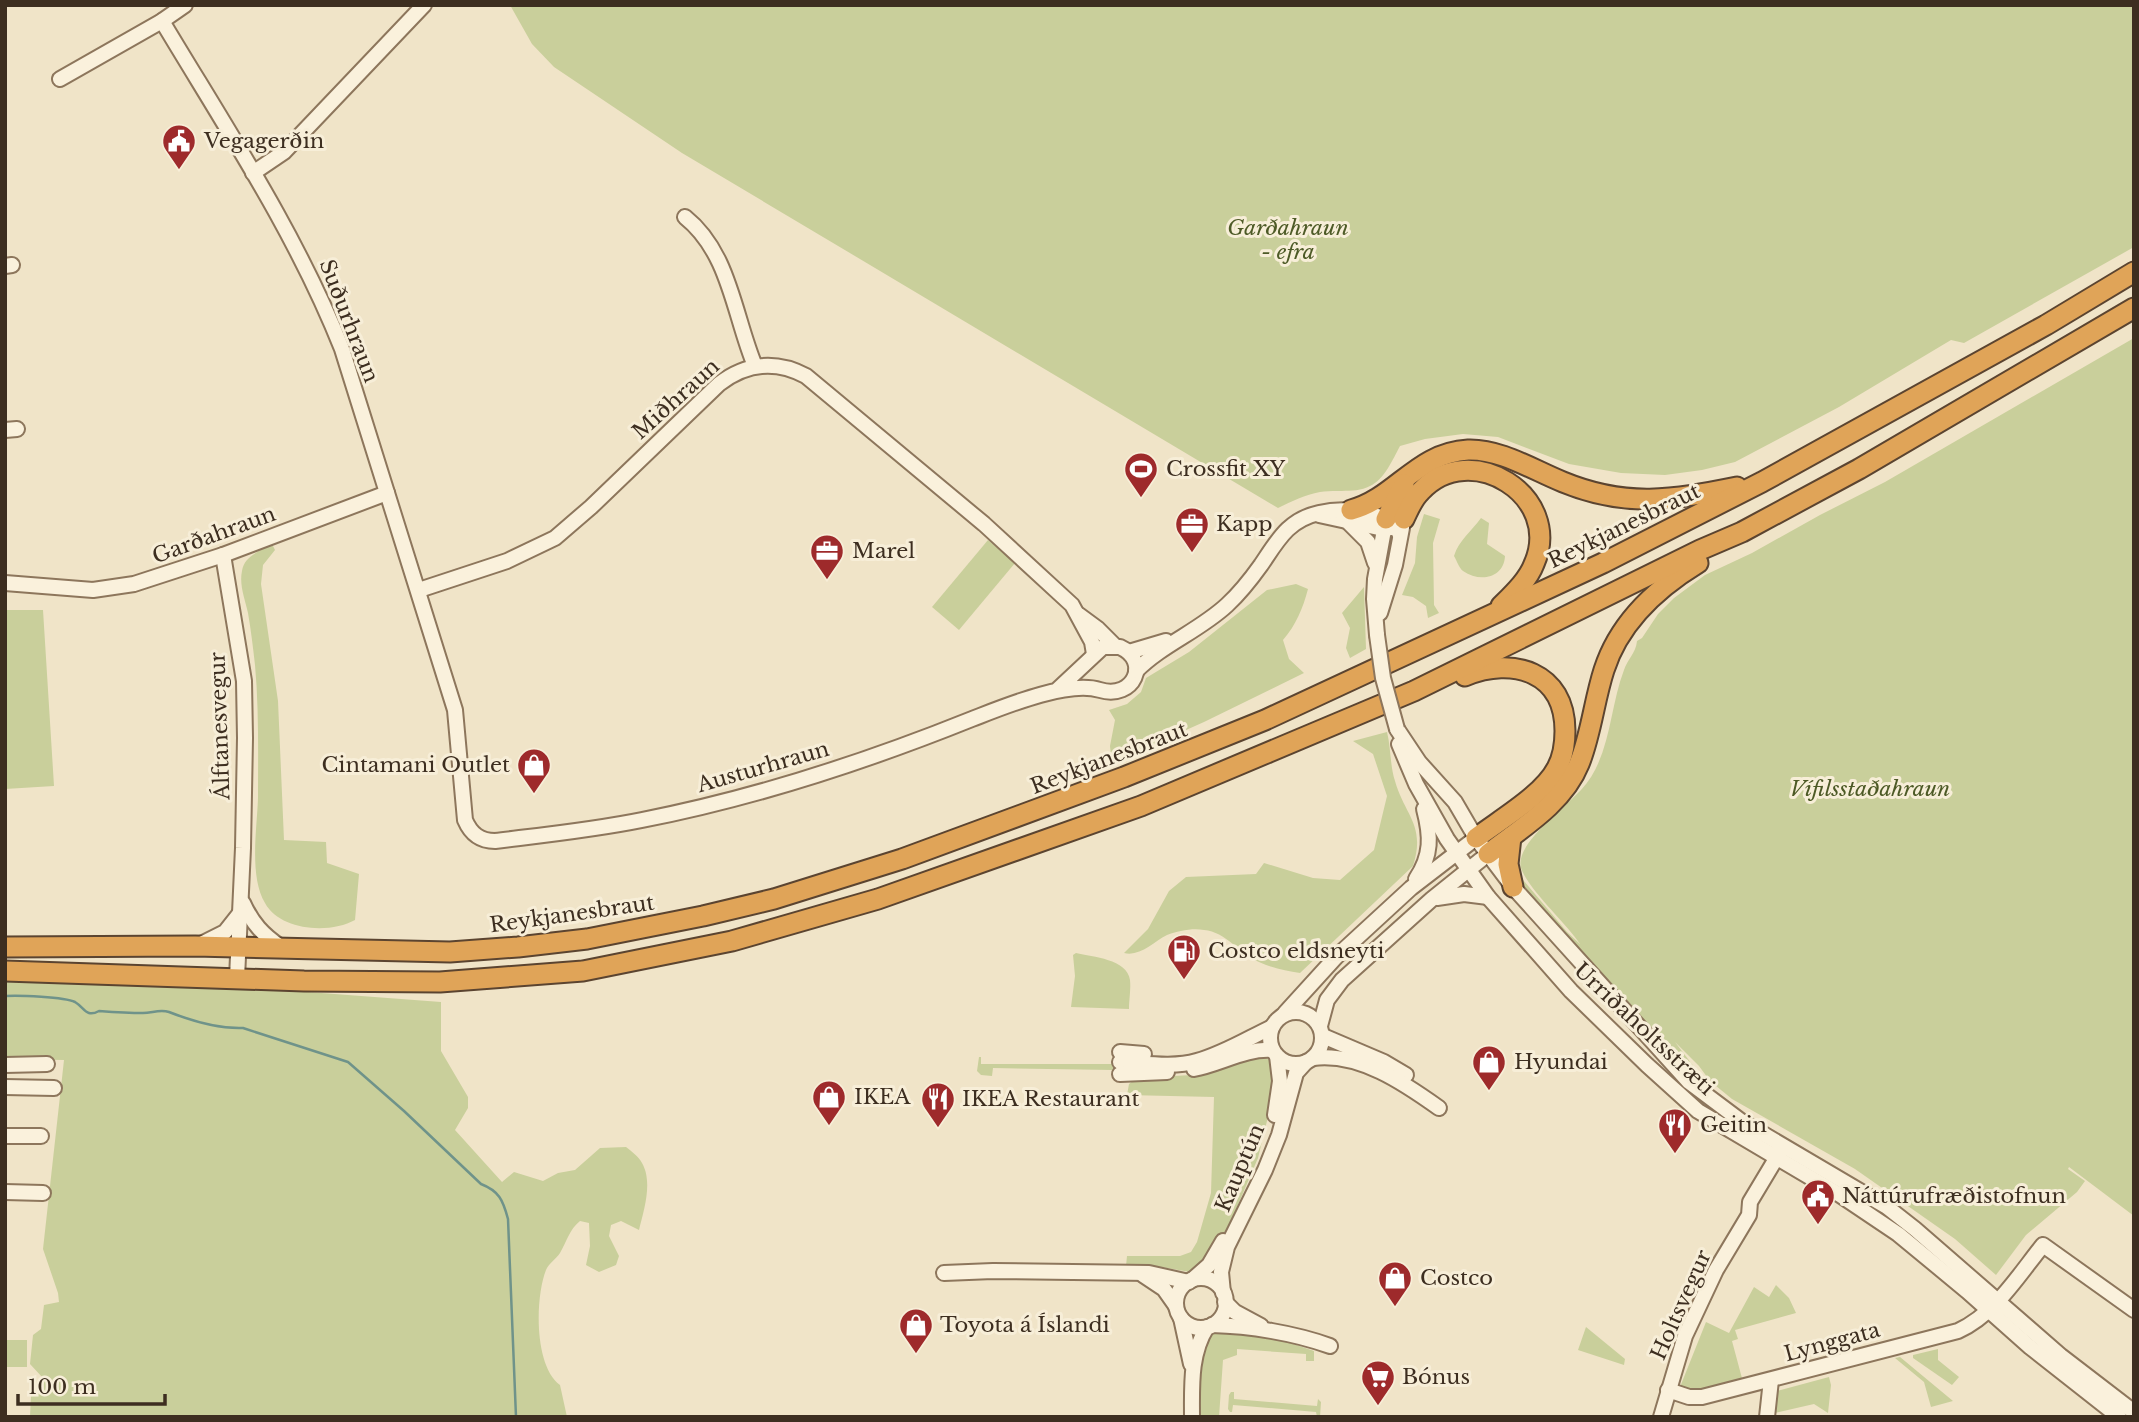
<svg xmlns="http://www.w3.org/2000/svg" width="2139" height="1422" font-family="'Libre Baskerville',serif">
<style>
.green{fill:#c9cf9b}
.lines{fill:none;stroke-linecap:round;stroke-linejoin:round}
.stream{stroke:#6f938a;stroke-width:2.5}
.minor-casing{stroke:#8d765c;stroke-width:18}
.highway-casing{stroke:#5b4430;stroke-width:23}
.minor{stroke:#faf1dc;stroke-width:14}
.highway{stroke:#e0a458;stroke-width:19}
.minor-bridge-casing{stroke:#8d765c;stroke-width:18;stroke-linecap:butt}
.minor-bridge{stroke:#faf1dc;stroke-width:14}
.labels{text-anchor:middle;stroke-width:6;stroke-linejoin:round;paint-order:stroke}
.poi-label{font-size:21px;fill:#3d2e20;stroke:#f7eed8;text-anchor:start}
.park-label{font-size:21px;font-style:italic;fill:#4d5a26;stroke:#f7eed8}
.street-label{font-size:21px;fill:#3d2e20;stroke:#f7eed8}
</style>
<rect width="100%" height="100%" fill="#f0e4c8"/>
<g class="green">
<path d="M 510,5 L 2134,5 L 2134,247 L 1964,343 L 1951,340 L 1839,407 L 1735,462 L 1702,470 L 1665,475 L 1621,473 L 1569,464 L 1498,437 L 1463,434 L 1425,439 L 1400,446 C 1393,459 1384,480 1370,486 C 1355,494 1336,489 1320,492 C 1305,495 1292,501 1278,508 L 682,153 L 554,67 L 532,44 Z"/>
<path d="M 2134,338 L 2134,1216 L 2069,1167 L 2068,1169 L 2085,1181 L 2077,1192 L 2026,1235 L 1996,1275 L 1955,1239 L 1855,1169 L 1732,1099 L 1710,1081 L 1699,1066 L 1675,1042 L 1707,1084 L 1704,1087 L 1669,1054 L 1515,877 L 1518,874 L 1567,932 L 1580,944 C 1567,924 1528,889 1521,868 C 1514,845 1565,807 1581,790 C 1611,758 1609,709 1624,670 C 1627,660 1636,653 1637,641 L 1642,638 L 1658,614 L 1674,598 L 1705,575 L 1752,553 L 1820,515 L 1885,482 Z"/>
<polygon points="1424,514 1440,519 1433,543 1434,605 1439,613 1428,618 1426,606 1413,597 1402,595 1415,563 1417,537"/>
<path d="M 1481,518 L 1489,523 L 1487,544 L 1505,556 C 1504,578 1480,583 1463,571 C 1459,568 1457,561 1454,556 C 1459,540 1471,532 1481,518 Z"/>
<polygon points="988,540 1015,563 959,630 932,607"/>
<path d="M 272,544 L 275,550 L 263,565 L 261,584 L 278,701 L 284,840 L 326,842 L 327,863 L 359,874 L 355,920 C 330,934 280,931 265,903 C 249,876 257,829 258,798 C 258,754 259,709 255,665 C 253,648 251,630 248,613 C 245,599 239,585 242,571 C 244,556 260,551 272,544 Z"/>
<path d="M 1296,584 L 1308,589 C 1303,608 1296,625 1283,640 L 1289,659 L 1304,673 L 1204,722 L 1112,763 L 1110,746 L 1115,720 L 1109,710 L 1127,704 L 1141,692 L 1146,678 L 1189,652 L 1267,590 Z"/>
<polygon points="1364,587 1366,649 1350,658 1346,648 1350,628 1342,613"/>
<polygon points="5,610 43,610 54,786 5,789"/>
<path d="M 1387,732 C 1391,748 1390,766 1395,781 C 1405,816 1426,825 1413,866 L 1300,973 C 1286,971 1272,968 1259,962 C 1239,953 1226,932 1204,930 C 1192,928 1178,931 1167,935 C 1153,942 1140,957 1124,953 L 1148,929 L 1169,891 L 1186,877 L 1256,874 L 1264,863 L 1313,878 L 1340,880 L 1374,850 L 1387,796 L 1373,754 L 1353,741 Z"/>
<path d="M 1076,953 C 1093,957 1127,959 1130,980 C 1131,989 1129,1000 1129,1009 L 1071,1007 L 1075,976 L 1073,955 Z"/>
<path d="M 5,974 L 268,989 L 441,1002 L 441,1051 L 468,1097 L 468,1108 L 455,1130 L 502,1182 L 514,1172 L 543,1181 L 558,1173 L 575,1170 L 600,1148 L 626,1147 C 631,1151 639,1157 642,1163 C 653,1182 644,1210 639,1230 L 621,1221 L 611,1225 L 609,1236 L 619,1256 L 616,1265 L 599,1272 L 586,1265 L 590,1246 L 589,1223 L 580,1221 C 569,1230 567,1241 560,1253 C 556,1259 549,1263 546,1270 C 535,1298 534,1366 560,1385 L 567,1417 L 30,1417 L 31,1395 L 44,1392 L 42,1377 L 30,1364 L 33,1335 L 41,1329 L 44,1305 L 59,1302 L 58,1293 L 43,1249 L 64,1060 L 5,1059 Z"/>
<polygon points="1261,1055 1273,1062 1273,1096 1258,1158 1234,1214 1220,1241 1196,1273 1161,1267 1126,1266 1127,1256 1180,1256 1191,1252 1197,1242 1211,1193 1214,1097 1127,1095 1129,1084 1137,1078 1192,1075 1218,1070"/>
<polygon points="979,1057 981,1057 981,1064 1111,1064 1112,1058 1114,1058 1116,1074 1112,1077 1112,1070 993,1068 992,1076 981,1075 977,1071"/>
<polygon points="1776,1285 1789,1298 1796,1313 1735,1330 1738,1339 1732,1341 1743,1382 1698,1390 1680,1387 1706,1322 1729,1333 1754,1287 1769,1297"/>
<polygon points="1586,1327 1625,1359 1624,1365 1578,1350"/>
<polygon points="1222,1330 1276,1338 1314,1351 1314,1361 1306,1361 1306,1354 1237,1349 1237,1355 1223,1360 1219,1417 1199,1417 1199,1363 1209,1336"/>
<rect x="5" y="1340" width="22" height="27"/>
<polygon points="1938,1349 1938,1360 1959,1377 1952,1385 1913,1358 1913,1355"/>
<polygon points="1900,1357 1953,1401 1931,1407 1924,1382 1895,1358"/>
<polygon points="1829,1377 1831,1385 1828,1413 1814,1404 1775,1413 1777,1391"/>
<polygon points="1231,1392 1234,1392 1234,1399 1317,1406 1318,1399 1321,1402 1320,1417 1317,1417 1316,1412 1233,1405 1232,1412 1230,1412 1228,1409 1229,1395"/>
</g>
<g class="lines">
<path class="stream" d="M 5,996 C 19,995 64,997 75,1002 C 85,1008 86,1018 99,1011 C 113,1012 128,1013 143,1013 C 152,1013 160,1009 169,1012 C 192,1021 218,1029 243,1028 L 348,1062 L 404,1111 L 481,1184 C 499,1191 503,1200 508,1219 L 516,1417"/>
<g class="minor-casing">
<g id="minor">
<path d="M 162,21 C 226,128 296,233 342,349 L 455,710 L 465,820 C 471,834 480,841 495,841 C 544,835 593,830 642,820 C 755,798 865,762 972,719 C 1003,707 1067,680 1100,690 C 1134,700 1151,661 1120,647 L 1103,647 L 1057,690"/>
<polyline points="60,79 162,21 185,5"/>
<polyline points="253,173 284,152 424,5"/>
<path d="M 685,217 C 730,253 734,316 755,366"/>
<polyline points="5,266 12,265"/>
<polyline points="5,430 17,429"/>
<polyline points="1319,515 1383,529 1391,528"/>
<polyline points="1349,523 1368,542 1375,563"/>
<polyline points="223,555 244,681 245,738 243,848 237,978"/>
<polyline points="5,583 93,590 134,584 223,555 387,493"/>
<path d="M 419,590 L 507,561 L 555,538 L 591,507 L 719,384 C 746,363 776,360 806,376 L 984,524 L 1072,605 L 1092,642 L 1094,654"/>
<polyline points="1380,613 1395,565 1402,528"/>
<polyline points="1079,615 1098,629 1114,645"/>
<polyline points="1377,635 1374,599 1375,579 1386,519"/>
<polyline points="1129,652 1166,641"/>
<path d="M 1136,671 C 1163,644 1199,631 1227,605 C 1240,593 1251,579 1261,565 C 1278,540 1288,520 1319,513 C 1336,509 1349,509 1366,513 C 1382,517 1394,519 1400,535"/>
<polyline points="1397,729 1419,762 1455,802 1476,838 1513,887 1689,1082 1741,1121 1887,1207 1915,1229 2061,1356 2134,1412"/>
<polyline points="1399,744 1416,784 1447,839 1488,897 1571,991 1647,1065 1698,1111 1840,1195 1898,1234 1967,1291 2030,1347 2119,1417"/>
<path d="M 1416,879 C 1432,855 1431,836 1424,809"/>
<polyline points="1437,898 1464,894 1488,897"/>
<path d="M 243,903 C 252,923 263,935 281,947"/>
<polyline points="201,944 225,932 240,913"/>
<circle cx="1296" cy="1038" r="26"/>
<polyline points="1285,1013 1336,957 1411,888 1476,838"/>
<polyline points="1320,1026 1327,1000 1342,980 1432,899 1488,854"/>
<polyline points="1323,1036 1384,1062 1406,1075"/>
<polyline points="1120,1052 1144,1054"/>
<path d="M 1313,1058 C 1359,1052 1404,1083 1439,1108"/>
<path d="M 1120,1062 C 1144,1063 1173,1068 1197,1061 C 1223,1054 1247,1039 1272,1027"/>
<polyline points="5,1065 47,1064"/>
<path d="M 1194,1069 C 1220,1064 1246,1048 1272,1050"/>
<polyline points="1120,1074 1167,1072"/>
<polyline points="5,1087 54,1088"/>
<polyline points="1275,1115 1280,1081 1277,1056"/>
<polyline points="5,1136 41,1136"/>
<polyline points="5,1192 43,1193"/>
<polyline points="944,1273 993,1271 1149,1273 1189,1282"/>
<polyline points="1143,1275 1164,1289 1176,1306"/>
<circle cx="1201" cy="1303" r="25"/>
<polyline points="1192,1280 1209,1265 1223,1241"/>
<polyline points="1223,1293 1221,1272 1227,1247 1265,1170 1279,1135 1296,1073 1306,1062"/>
<polyline points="1225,1302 1235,1312 1261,1326"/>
<polyline points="1181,1318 1191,1364"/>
<path d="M 1212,1325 C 1250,1326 1294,1333 1330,1346"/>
<path d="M 1668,1390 L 1689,1397 L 1702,1397 L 1958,1331 C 1995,1314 2018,1276 2043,1245 L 2134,1310"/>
<path d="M 1192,1417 C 1192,1386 1190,1354 1207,1327"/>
<polyline points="1661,1417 1685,1336 1716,1270 1749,1215 1750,1202 1780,1152"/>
<polyline points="1767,1417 1771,1380"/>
</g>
</g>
<g class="highway-casing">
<g id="highway">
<path d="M 1351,510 C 1396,498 1416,453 1468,450 C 1501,449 1533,470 1563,482 C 1626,508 1673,500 1737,487"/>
<polyline points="1386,519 1404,484"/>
<path d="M 1404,519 C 1409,509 1413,498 1421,491 C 1470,438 1564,496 1534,564 C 1528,580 1513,594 1501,606"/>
<path d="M 1465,676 C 1513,656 1565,672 1565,731 C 1565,743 1563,757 1557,768 C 1543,795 1501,819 1476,838"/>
<polyline points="1511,837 1508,864 1513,887"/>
<path d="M 1488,854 C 1520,829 1563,804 1579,764 C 1591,735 1594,701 1604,670 C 1619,623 1657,588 1698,563"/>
<polyline points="5,947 195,946 450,952 518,947 587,939 703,916 774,899 902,859 1124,777 1265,720 1603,563 1762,482 2046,325 2134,272"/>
<polyline points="5,971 304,981 440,982 583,971 732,941 878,899 1141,806 1414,691 1700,550 1742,532 1859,469 2134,308"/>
</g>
</g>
<use href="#minor" class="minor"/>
<use href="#highway" class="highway"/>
<g class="minor-bridge-casing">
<polyline id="minor-bridge" points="1377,635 1383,678 1397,729"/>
</g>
<use href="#minor-bridge" class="minor-bridge"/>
</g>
<defs>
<g id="civic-pin" transform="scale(1.75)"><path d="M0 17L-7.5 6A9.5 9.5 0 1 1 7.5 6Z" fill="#9e2a2b" stroke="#f7eed8"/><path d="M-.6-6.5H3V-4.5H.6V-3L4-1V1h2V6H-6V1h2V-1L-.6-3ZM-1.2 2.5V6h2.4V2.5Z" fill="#fff"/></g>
<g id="stadium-pin" transform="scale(1.75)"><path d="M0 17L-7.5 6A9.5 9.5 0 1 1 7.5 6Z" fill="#9e2a2b" stroke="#f7eed8"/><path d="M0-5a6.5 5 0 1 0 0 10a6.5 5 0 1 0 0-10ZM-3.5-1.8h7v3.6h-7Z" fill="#fff"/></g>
<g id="office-pin" transform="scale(1.75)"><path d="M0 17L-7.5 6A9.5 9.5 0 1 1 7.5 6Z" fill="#9e2a2b" stroke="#f7eed8"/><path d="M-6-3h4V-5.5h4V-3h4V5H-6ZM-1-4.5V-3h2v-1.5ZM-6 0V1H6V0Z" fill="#fff"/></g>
<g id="shop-pin" transform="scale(1.75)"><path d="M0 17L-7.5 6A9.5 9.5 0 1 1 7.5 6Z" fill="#9e2a2b" stroke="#f7eed8"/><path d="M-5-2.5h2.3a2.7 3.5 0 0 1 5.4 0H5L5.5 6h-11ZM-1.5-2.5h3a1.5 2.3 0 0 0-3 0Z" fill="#fff"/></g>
<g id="fuel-pin" transform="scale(1.75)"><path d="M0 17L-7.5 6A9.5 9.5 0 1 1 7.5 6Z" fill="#9e2a2b" stroke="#f7eed8"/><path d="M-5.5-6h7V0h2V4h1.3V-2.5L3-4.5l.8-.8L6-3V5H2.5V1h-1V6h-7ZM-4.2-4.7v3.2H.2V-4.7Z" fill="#fff"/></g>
<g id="restaurant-pin" transform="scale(1.75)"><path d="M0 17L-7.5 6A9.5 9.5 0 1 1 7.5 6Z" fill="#9e2a2b" stroke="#f7eed8"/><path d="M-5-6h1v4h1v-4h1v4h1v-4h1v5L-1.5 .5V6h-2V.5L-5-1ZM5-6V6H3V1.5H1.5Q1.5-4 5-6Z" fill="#fff"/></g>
<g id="supermarket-pin" transform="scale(1.75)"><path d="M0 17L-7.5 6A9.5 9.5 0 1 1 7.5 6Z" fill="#9e2a2b" stroke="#f7eed8"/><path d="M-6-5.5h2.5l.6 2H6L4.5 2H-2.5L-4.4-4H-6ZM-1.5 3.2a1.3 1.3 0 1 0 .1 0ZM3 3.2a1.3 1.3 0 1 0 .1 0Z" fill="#fff"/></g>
</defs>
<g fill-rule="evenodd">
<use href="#civic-pin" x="179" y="141"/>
<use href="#stadium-pin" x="1141" y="469"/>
<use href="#office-pin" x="1192" y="524"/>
<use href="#office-pin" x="827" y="551"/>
<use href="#shop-pin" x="534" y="765"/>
<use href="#fuel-pin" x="1184" y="951"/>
<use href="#shop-pin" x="1489" y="1062"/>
<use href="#shop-pin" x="829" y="1097"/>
<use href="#restaurant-pin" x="938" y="1099"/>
<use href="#restaurant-pin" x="1675" y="1125"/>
<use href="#civic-pin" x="1818" y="1196"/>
<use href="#shop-pin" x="1395" y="1278"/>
<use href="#shop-pin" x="916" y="1325"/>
<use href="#supermarket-pin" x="1378" y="1377"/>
</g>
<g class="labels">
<g class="poi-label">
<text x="204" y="148">Vegagerðin</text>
<text x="1166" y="476">Crossfit XY</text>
<text x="1216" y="531">Kapp</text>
<text x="852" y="558">Marel</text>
<text x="510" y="772" text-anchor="end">Cintamani Outlet</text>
<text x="1208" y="958">Costco eldsneyti</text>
<text x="1514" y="1069">Hyundai</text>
<text x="854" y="1104">IKEA</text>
<text x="962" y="1106">IKEA Restaurant</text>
<text x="1700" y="1132">Geitin</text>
<text x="1842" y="1203">Náttúrufræðistofnun</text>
<text x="1420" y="1285">Costco</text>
<text x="940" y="1332">Toyota á Íslandi</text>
<text x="1402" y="1384">Bónus</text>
</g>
<g class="park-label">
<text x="1288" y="235">Garðahraun<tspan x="1288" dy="24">- efra</tspan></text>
<text x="1870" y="796">Vífilsstaðahraun</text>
</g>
<g class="street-label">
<text transform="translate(349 321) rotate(69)" y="7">Suðurhraun</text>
<text transform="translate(676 399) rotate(-42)" y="7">Miðhraun</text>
<text transform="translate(1624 526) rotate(-26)" y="7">Reykjanesbraut</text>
<text transform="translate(214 535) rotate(-20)" y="7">Garðahraun</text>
<text transform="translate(220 726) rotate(-92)" y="7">Álftanesvegur</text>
<text transform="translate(1109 758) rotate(-21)" y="7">Reykjanesbraut</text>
<text transform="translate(763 767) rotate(-16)" y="7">Austurhraun</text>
<text transform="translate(572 914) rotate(-8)" y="7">Reykjanesbraut</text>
<text transform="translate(1644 1029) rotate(43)" y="7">Urriðaholtsstræti</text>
<text transform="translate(1240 1168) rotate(-67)" y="7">Kauptún</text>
<text transform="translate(1681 1305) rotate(-66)" y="7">Holtsvegur</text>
<text transform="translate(1832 1342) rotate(-15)" y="7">Lynggata</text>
</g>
</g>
<rect width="2139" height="1422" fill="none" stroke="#3d2e20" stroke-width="14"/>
<path d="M18 1394v10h147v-10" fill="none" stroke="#3d2e20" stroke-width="3.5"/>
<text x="28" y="1394" font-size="21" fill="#3d2e20" stroke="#f7eed8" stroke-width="5" paint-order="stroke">100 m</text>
</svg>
